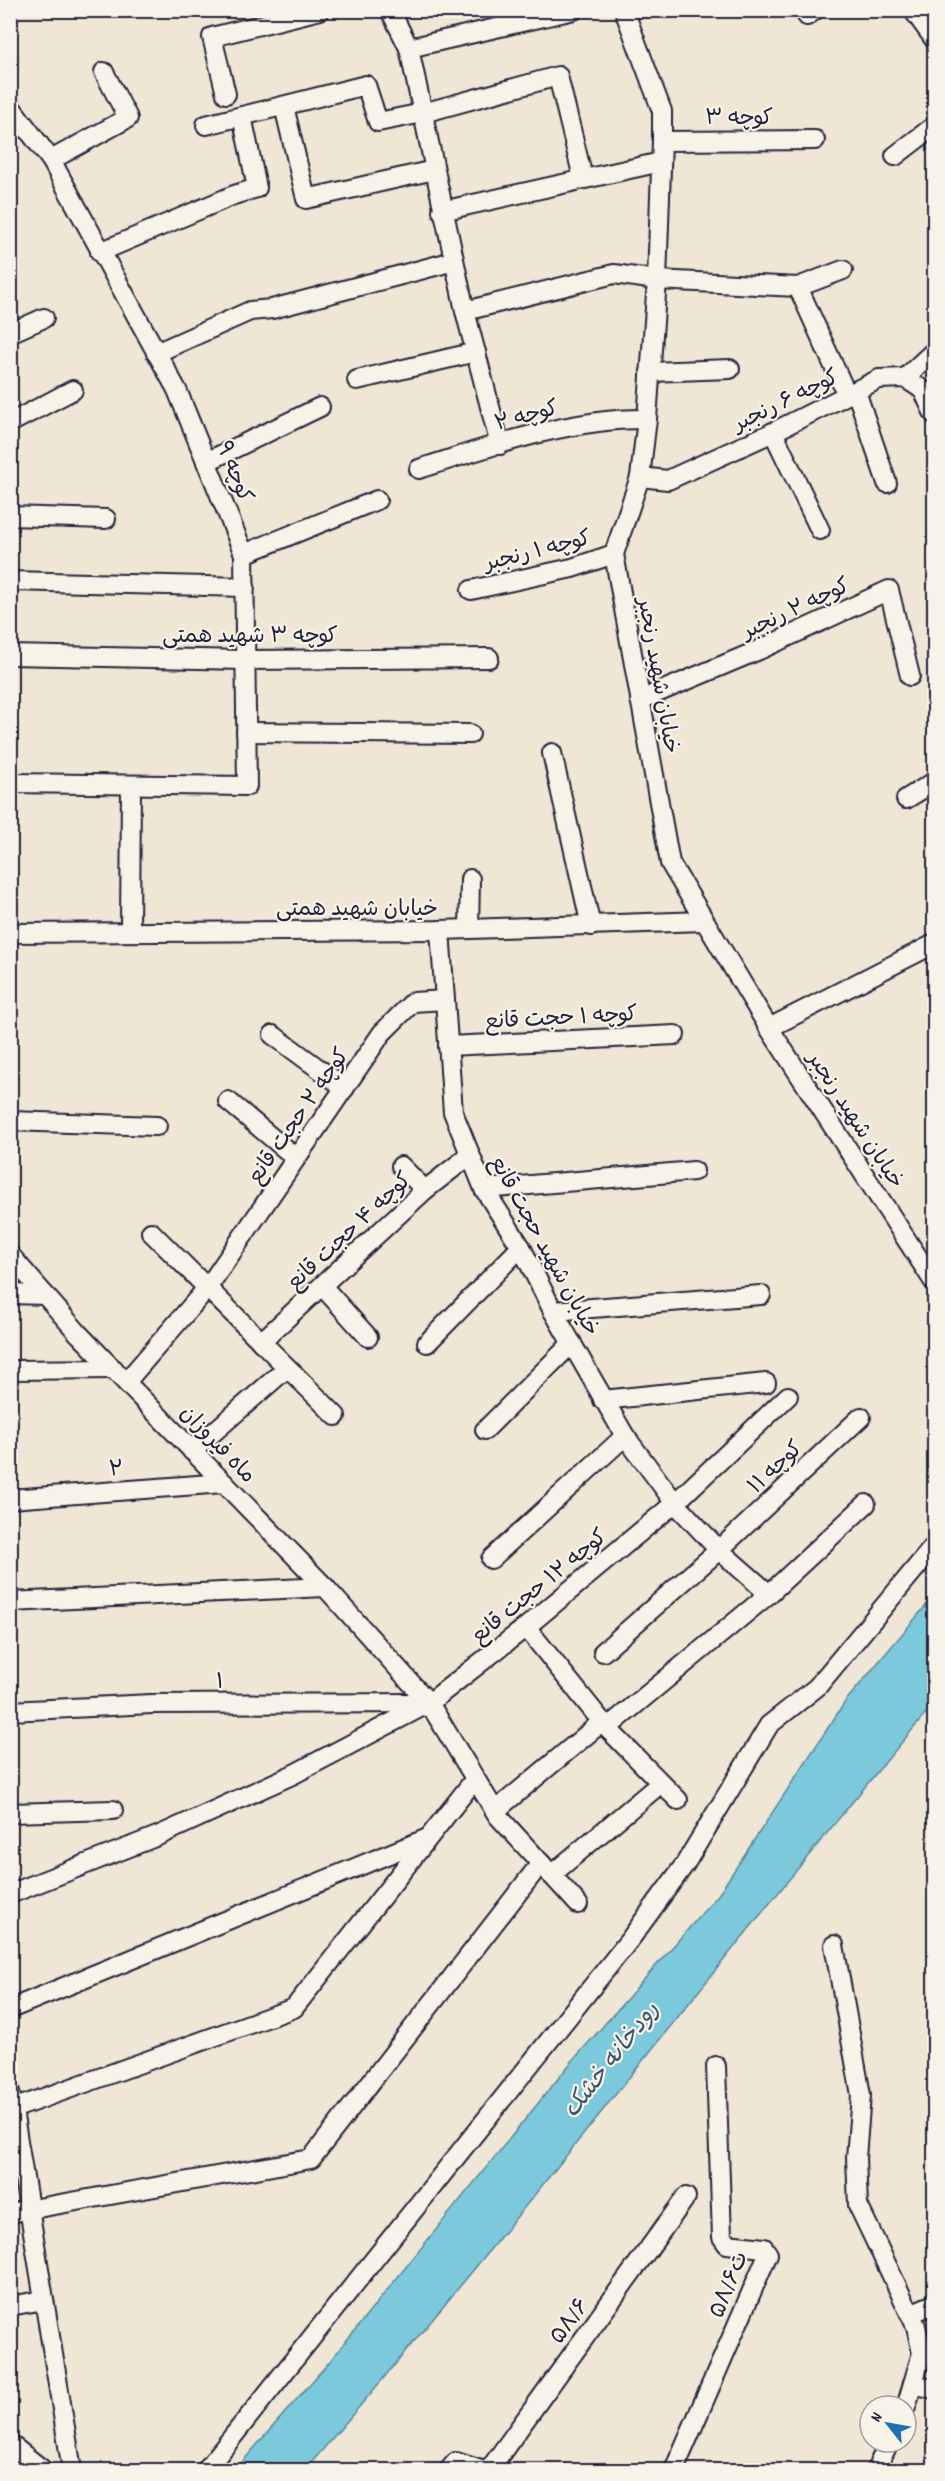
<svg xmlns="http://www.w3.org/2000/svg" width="945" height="2481" font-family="Dekko,'Playpen Sans Arabic',sans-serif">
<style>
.water{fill:#7dc9dc;stroke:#59869c;stroke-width:1.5}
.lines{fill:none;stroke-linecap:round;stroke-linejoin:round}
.minor-casing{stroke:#22223b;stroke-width:22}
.minor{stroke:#f7f3e8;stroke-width:18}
.labels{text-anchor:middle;stroke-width:4.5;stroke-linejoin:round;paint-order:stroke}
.street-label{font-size:22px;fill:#22223b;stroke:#f7f3e8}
.water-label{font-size:24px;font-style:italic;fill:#3d546b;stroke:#f7f3e8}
</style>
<rect width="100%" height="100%" fill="#f0e6d5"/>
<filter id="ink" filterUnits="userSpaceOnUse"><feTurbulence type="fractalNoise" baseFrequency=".0167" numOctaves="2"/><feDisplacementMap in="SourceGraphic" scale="12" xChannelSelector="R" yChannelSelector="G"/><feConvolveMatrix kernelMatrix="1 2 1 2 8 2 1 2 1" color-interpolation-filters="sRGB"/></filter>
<g filter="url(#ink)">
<path class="water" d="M 934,1596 L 934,1704 C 721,1956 522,2220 305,2470 L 235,2470 L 330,2361 L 569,2065 L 718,1895 L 845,1702 Z"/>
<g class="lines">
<g class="minor-casing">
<g id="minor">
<polyline points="390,10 409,48 574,10"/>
<polyline points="624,10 662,111 662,141 657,280 647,419 640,477 614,554 670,863 769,1028 934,1282"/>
<polyline points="913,10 934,39"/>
<polyline points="807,16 815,10"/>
<polyline points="409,48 465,311 500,445"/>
<polyline points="226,94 212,37 320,10"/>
<polyline points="10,106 51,160 177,390 244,554 247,786 10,783"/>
<polyline points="284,106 306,199 434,170"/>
<polyline points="206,125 366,85 378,122 423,113 558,76 583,178"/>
<polyline points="662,141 815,140"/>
<polyline points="895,156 934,126"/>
<polyline points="51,160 128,118 104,72"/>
<polyline points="442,211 661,162"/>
<polyline points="100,252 234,195 257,188 242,116"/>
<polyline points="798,287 847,395"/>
<polyline points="465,311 614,274 657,280 798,287 843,270"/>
<polyline points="10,333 44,318"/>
<polyline points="156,353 250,311 272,309 454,261"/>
<polyline points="650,372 730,369"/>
<polyline points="905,378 934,351"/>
<polyline points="357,380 476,352"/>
<polyline points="856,391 887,483"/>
<polyline points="10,423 73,390"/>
<polyline points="773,432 820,530"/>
<polyline points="206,462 320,407"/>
<path d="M 419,469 C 492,446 570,418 647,419"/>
<polyline points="640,477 668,480 769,434 879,379 905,378 923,390 934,414"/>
<polyline points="10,516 106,519"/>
<polyline points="244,554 377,500"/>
<polyline points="10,581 245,587"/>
<polyline points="471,590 572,568 614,554"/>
<polyline points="10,655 245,660 489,658"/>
<polyline points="640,700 759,650 889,590 910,676"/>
<polyline points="246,732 470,734"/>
<polyline points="552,753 591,926"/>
<polyline points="906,799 934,782"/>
<polyline points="469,929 470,879"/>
<polyline points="440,930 453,1112 484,1189 521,1247 553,1311 625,1436 675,1503 719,1550 769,1594"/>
<polyline points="130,932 131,785"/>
<polyline points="10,933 440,930 704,921"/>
<polyline points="769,1028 934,944"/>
<polyline points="273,1035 345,1088"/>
<polyline points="448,1046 675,1035"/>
<polyline points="228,1101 296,1158"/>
<polyline points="10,1121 157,1126"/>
<polyline points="401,1166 425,1190"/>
<polyline points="484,1189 694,1171"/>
<polyline points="151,1232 336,1416"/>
<polyline points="10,1255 78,1333 325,1587 429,1703 498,1816 578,1904"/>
<polyline points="323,1287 368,1337"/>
<polyline points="10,1294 45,1295"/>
<polyline points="553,1311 761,1295"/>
<polyline points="261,1342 425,1190 470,1155"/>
<polyline points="427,1343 521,1247"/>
<polyline points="10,1370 114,1369"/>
<polyline points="126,1382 208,1287 382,1033 413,1002 445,1000"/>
<polyline points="603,1400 766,1383"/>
<polyline points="485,1430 572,1343"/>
<polyline points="192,1451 287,1368"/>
<polyline points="10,1499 224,1483"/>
<polyline points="491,1559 625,1436"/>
<polyline points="10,1602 325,1587"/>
<polyline points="526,1627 607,1728 678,1800"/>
<polyline points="603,1652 719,1550 861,1417"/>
<polyline points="10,1711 151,1704 425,1703"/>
<polyline points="607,1728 769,1594 866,1504"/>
<polyline points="495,1811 602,1722"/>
<polyline points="10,1813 113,1810"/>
<polyline points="551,1875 661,1783"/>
<polyline points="10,1894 160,1835 294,1774 429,1703 526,1627 675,1503 788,1396"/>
<polyline points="834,1945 861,2095 856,2158 858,2205 916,2326 922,2353 906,2407"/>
<polyline points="10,2009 428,1838"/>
<polyline points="10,2092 72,2470"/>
<polyline points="10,2110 294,2008 475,1779"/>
<polyline points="10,2213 311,2159 541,1863"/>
<polyline points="10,2306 44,2300"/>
<polyline points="910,2314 934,2304"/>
<polyline points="913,2384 934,2389"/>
<polyline points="10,2444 43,2470"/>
<polyline points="206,2470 631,1938 685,1864 769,1725 817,1687 934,1546"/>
<polyline points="449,2470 456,2462 481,2470"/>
<polyline points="489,2470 686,2197"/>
<polyline points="674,2470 768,2254 764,2248 727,2244 722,2237 716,2066"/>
<polyline points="876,2470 889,2442"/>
</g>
</g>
<use href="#minor" class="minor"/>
</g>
</g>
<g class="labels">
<g class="street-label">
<text x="739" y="124">کوچه ۳</text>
<text transform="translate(785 399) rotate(-26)" y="8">کوچه ۶ رنجبر</text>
<text transform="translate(526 414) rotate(-15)" y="8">کوچه ۲</text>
<text transform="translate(236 471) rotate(68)" y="8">کوچه ۹</text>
<text transform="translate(537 549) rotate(-14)" y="8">کوچه ۱ رنجبر</text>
<text transform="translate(795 607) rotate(-25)" y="8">کوچه ۲ رنجبر</text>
<text x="250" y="642">کوچه ۳ شهید همتی</text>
<text transform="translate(660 675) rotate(80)" y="8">خیابان شهید رنجبر</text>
<text x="357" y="915">خیابان شهید همتی</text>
<text transform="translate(561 1016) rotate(-3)" y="8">کوچه ۱ حجت قانع</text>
<text transform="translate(297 1115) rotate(-55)" y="8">کوچه ۲ حجت قانع</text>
<text transform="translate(857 1119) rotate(57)" y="8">خیابان شهید رنجبر</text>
<text transform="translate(348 1230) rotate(-43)" y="8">کوچه ۴ حجت قانع</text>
<text transform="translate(546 1245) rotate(61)" y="8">خیابان شهید حجت قانع</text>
<text transform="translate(219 1443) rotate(46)" y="8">ماه فیروزان</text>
<text transform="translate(774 1466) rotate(-43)" y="8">کوچه ۱۱</text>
<text transform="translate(116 1467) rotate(-4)" y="8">۲</text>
<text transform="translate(538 1585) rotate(-39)" y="8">کوچه ۱۲ حجت قانع</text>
<text x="220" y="1688">۱</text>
<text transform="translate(727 2284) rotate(-68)" y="8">۵۸/۶ت</text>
<text transform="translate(568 2320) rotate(-54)" y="8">۵۸/۶</text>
</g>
<g class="water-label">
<text transform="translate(610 2059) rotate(-52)" y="8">رودخانه خشک</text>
</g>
</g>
<rect width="945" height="2481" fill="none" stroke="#f7f3e8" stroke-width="36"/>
<rect x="18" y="18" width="909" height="2445" fill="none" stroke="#22223b" stroke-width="2" filter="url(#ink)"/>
<g transform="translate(888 2424) rotate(301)"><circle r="28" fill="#f7f3e8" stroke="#a29fa3" stroke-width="1.5"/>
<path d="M0-4.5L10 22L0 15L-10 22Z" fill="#1f6fb2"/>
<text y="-9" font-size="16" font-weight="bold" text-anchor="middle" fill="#22223b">N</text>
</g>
</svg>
